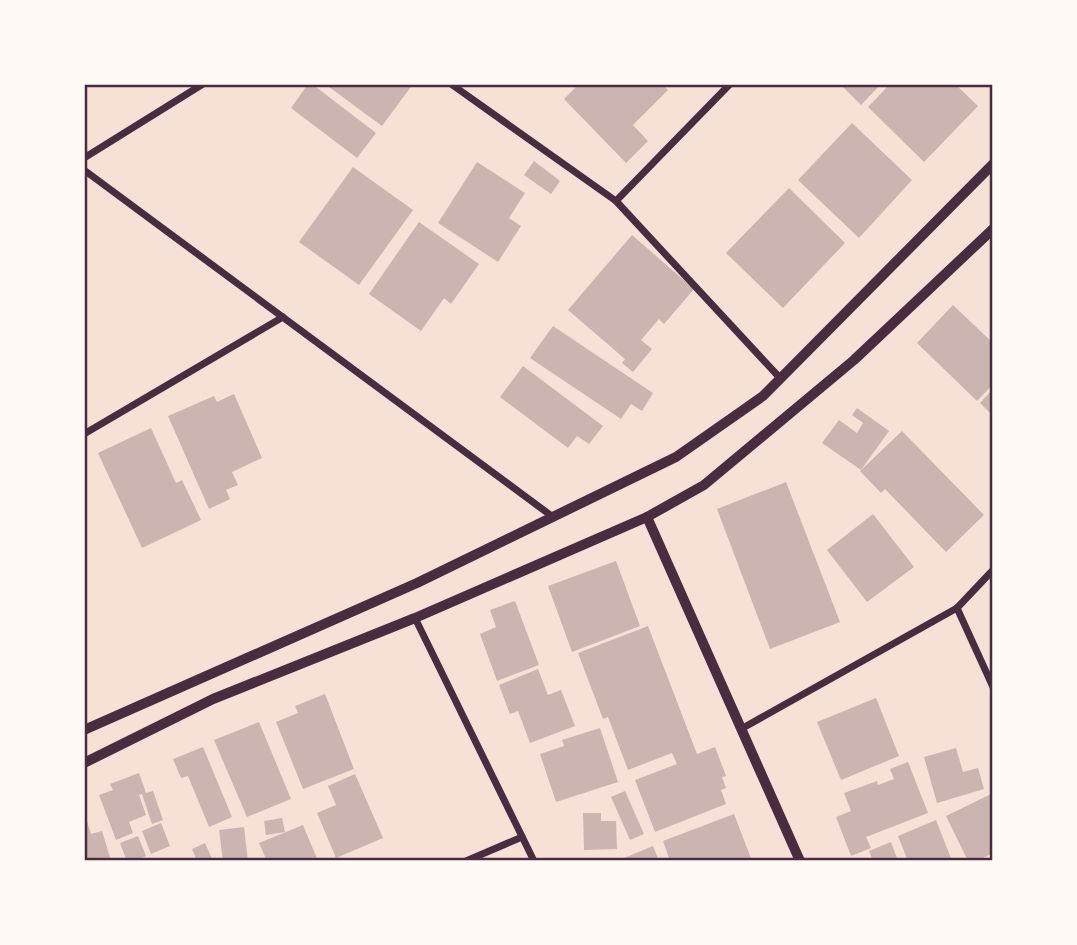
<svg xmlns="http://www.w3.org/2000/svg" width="1077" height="945" font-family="Signika,sans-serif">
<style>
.building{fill:#ccb4b1}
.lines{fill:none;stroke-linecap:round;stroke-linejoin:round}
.minor{stroke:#4a2c40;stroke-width:7}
.tertiary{stroke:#4a2c40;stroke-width:10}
.neatline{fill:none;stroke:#4a2c40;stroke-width:2.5}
</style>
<rect width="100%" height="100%" fill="#f7e1d7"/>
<g class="building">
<polygon points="308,84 312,84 376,133 357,158 291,108"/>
<polygon points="325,84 413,84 382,126"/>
<polygon points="579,84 662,84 668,90 633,125 648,141 626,163 564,99"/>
<polygon points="840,84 881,84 861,105"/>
<polygon points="890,84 955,84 978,106 924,162 868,107"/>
<polygon points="852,123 912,180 859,238 798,180"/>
<polygon points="534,161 560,181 551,194 524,175"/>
<polygon points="477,162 525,193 509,218 521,226 498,262 438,223"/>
<polygon points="353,167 413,210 359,285 299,242"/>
<polygon points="789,188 845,243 783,308 726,253"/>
<polygon points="419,222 479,264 451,304 444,298 421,331 369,294"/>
<polygon points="632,235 694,289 664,324 659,319 641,340 652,349 633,372 622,363 625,359 568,310"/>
<polygon points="953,305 993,343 993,384 977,401 917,343"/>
<polygon points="553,326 653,393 642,411 631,404 621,419 530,358"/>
<polygon points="523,366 603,426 589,444 577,436 568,448 500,397"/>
<polygon points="993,389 993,416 980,403"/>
<polygon points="234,394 262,458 232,472 238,485 226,490 230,499 209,509 168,416 214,396 217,402"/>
<polygon points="857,408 889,431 861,470 822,443 839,420 857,433 863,423 852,415"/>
<polygon points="151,428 176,483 182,480 201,520 142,548 98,453"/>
<polygon points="902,431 984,515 946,552 885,489 881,493 860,471"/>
<polygon points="786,482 840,622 770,649 717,509"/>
<polygon points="873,514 914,567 867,602 827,550"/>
<polygon points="616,561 640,626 572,652 548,586"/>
<polygon points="515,601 539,665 497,681 480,634 496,627 490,610"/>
<polygon points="648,626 697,754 715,747 726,776 722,777 726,788 721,790 726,804 655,832 635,780 677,764 672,753 628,770 608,717 603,719 578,653"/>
<polygon points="538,669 548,695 561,690 575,726 530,743 518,711 510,714 499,685"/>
<polygon points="325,694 354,769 303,789 276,722 298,713 295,706"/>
<polygon points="876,698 899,756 841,780 817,722"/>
<polygon points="259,722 291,799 247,817 214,740"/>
<polygon points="600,728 618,782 556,802 540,754 564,746 562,740"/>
<polygon points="203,747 232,817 209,827 188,776 181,778 173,759"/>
<polygon points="956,748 963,772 978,768 984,789 937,803 924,757"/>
<polygon points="908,762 928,813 866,837 871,848 851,856 836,817 851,811 844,793 877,781 878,785 894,779 890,769"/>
<polygon points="139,773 146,793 153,791 163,820 152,824 142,794 139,795 146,815 129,822 133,833 116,840 99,795 113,790 110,784"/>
<polygon points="355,774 383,838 336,858 317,813 336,805 328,786"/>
<polygon points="625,791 644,834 630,840 611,797"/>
<polygon points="993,793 993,853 977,861 968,861 946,816"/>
<polygon points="84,812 91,834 102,831 111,861 84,861"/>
<polygon points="583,813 601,813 601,821 616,821 617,849 584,850"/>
<polygon points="734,814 752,861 670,861 663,841"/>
<polygon points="282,818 285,832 266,835 264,821"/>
<polygon points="936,820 952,861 908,861 898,836"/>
<polygon points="161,823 170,846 151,854 142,831"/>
<polygon points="303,825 318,861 267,861 259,843"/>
<polygon points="244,827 248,861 223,861 219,830"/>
<polygon points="138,836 146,856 134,861 127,861 120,843"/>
<polygon points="891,842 898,861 873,861 869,851"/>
<polygon points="205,843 213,861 197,861 192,849"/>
<polygon points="653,846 659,861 617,861"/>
</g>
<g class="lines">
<g class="minor">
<polyline points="451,84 616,201 730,84"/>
<polyline points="84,158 203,84"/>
<polyline points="84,170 553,517"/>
<polyline points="616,201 780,378"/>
<polyline points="84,434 283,317"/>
<polyline points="957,608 993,687"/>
<polyline points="415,618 534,861"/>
<polyline points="741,729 957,608 993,570"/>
<polyline points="466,861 522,837"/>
</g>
<g class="tertiary">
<polyline points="647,517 800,861"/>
<polyline points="84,730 417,583 676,457 763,396 993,164"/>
<polyline points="84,763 213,699 415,618 647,517 704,485 854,360 993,229"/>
</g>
</g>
<rect width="1077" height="945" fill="none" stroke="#fffaf5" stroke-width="172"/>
<rect x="86" y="86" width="905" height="773" class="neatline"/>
</svg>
